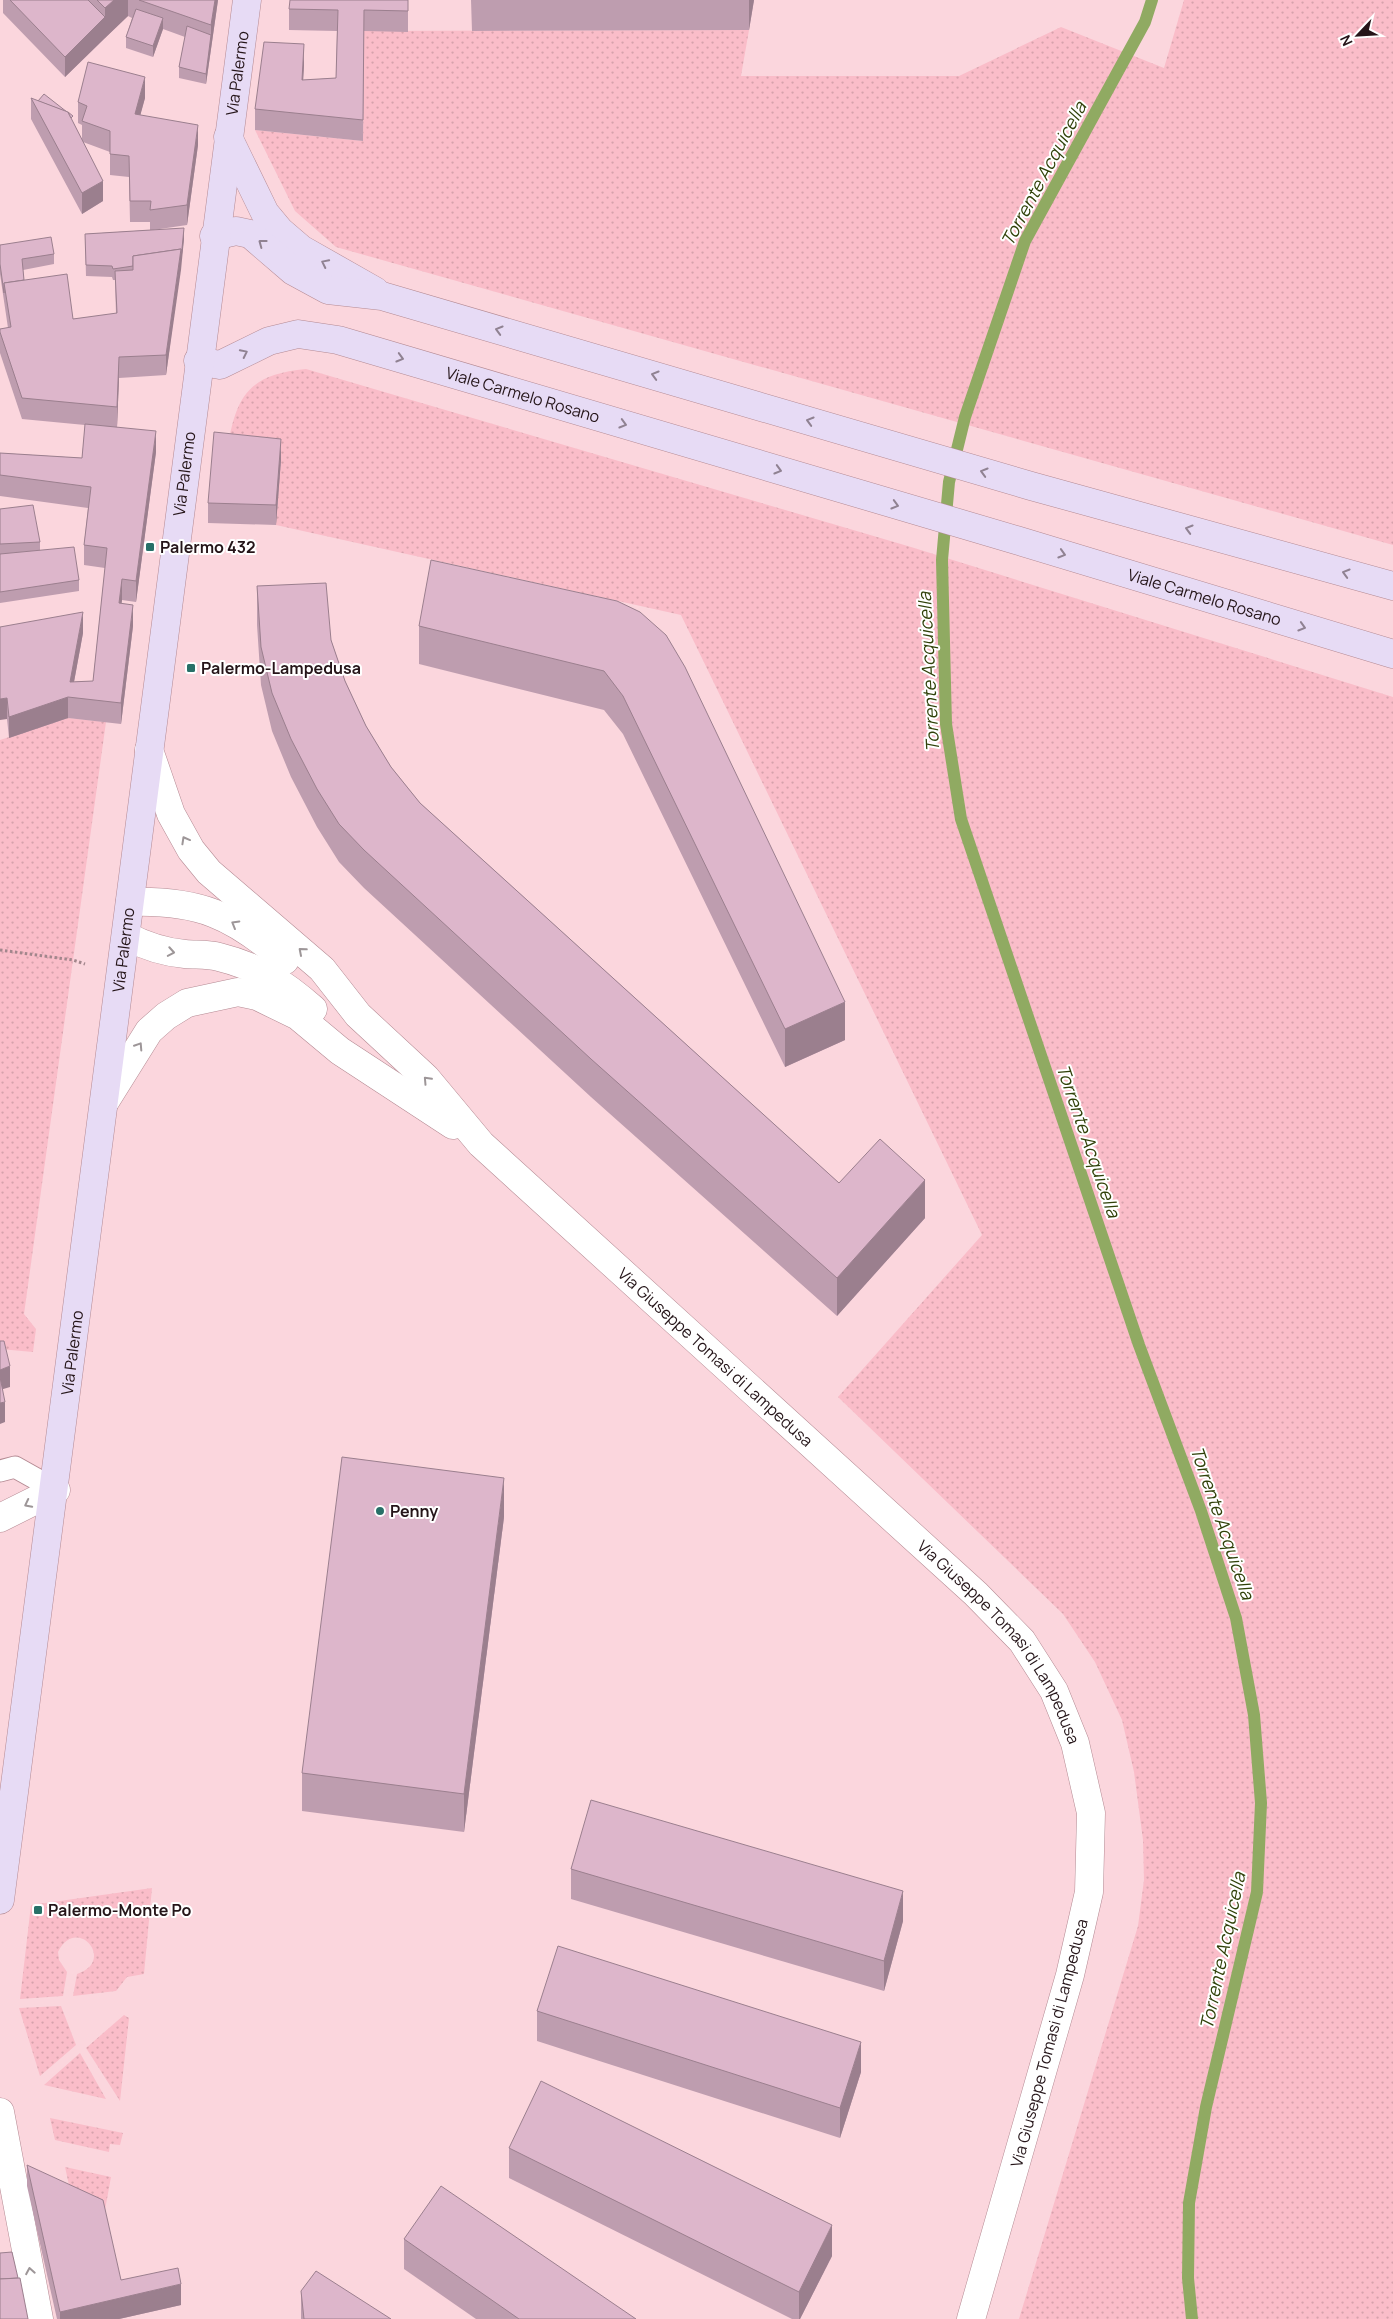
<svg xmlns="http://www.w3.org/2000/svg" width="1393" height="2319" font-family="Manrope,sans-serif">
<style>
.green{fill:url(#green-dots)}
.lines{fill:none;stroke-linecap:round;stroke-linejoin:round}
.stream{stroke:#90aa62;stroke-width:12}
.lane-casing{stroke:#b48a93;stroke-width:23}
.street-casing{stroke:#b48a93;stroke-width:29}
.secondary-casing{stroke:#b48a93;stroke-width:29}
.path{stroke:#a2868c;stroke-width:3;stroke-dasharray:2.5 2.5;stroke-linecap:butt}
.lane{stroke:#fff;stroke-width:21}
.street{stroke:#fff;stroke-width:28}
.secondary{stroke:#e7dbf5;stroke-width:28}
.wall{fill:#be9daf}
.shaded-wall{fill:#9b7f8e}
.building{fill:#ddb6cb;stroke:#9b7f8e}
.oneway{stroke:#908292}
.oneway2{stroke:#9d9698}
.poi-dot{fill:#287068;stroke:#fff;stroke-width:2}
.labels{text-anchor:middle;stroke-width:4;stroke-linejoin:round;paint-order:stroke}
.street-label{font-size:16px;fill:#251519;stroke:#fff}
.poi-label{font-size:16px;font-weight:bold;fill:#251519;stroke:#fff;text-anchor:start}
.water-label{font-size:18px;font-style:italic;fill:#304109;stroke:#fff}
</style>
<defs>
<pattern id="green-dots" width="8" height="8" patternUnits="userSpaceOnUse" patternTransform="scale(1.25)"><rect width="8" height="8" fill="#fabdc9"/><path d="M2 2h.1M6 6h.1" fill="none" stroke="#d6a2ac" stroke-width="1.8" stroke-linecap="round"/></pattern>
</defs>
<rect width="100%" height="100%" fill="#fbd6dd"/>
<g class="green">
<polygon points="1184,0 1393,0 1393,545 336,247 295,211 255,130 363,141 364,31 749,30 741,76 959,76 1061,27 1164,68"/>
<path d="M 306,369 L 911,547 L 1393,697 L 1393,2319 L 1019,2319 L 1138,1926 L 1144,1880 L 1143,1840 L 1134,1772 L 1122,1720 L 1095,1662 L 1063,1614 L 838,1397 L 982,1235 L 681,615 L 276,525 L 278,495 L 226,455 C 236,399 244,375 306,369 Z"/>
<polygon points="68,718 106,722 24,1314 36,1329 33,1352 0,1349 0,740"/>
<path d="M 152,1888 L 144,1974 L 127,1977 L 116,1991 L 73,1996 L 77,1974 C 117,1962 77,1914 58,1952 L 59,1960 L 67,1972 L 63,1996 L 20,1999 L 31,1905 Z"/>
<polygon points="61,2006 76,2045 40,2076 19,2008"/>
<polygon points="124,2015 129,2018 120,2101 86,2048"/>
<polygon points="80,2053 106,2099 44,2085"/>
<polygon points="50,2118 123,2133 120,2145 110,2144 109,2152 55,2140"/>
<polygon points="65,2167 111,2177 103,2221 74,2208"/>
</g>
<g class="lines">
<polyline class="stream" points="1152,0 1145,22 1025,241 965,417 949,482 942,560 946,724 961,819 1139,1345 1201,1511 1236,1618 1254,1715 1261,1803 1257,1892 1206,2107 1189,2203 1188,2278 1192,2319"/>
<g class="lane-casing">
<polyline id="lane" points="0,1471 15,1467 56,1490"/>
</g>
<g class="street-casing">
<g id="street">
<path id="s1" d="M 149,750 L 171,814 L 191,850 L 209,872 L 322,969 L 358,1015 L 426,1078 L 481,1144 L 976,1594 L 1022,1641 L 1054,1691 L 1075,1743 L 1091,1813 L 1089,1892 L 1070,1975 L 971,2319"/>
<path d="M 130,902 C 199,900 233,915 285,960"/>
<path d="M 126,936 C 145,946 163,952 185,954 C 196,955 208,954 219,957 C 259,967 283,983 313,1009"/>
<polyline points="104,1103 149,1031 166,1016 187,1003 238,992 257,996 298,1016 340,1051 453,1125"/>
<polyline points="0,1518 56,1490"/>
<polyline points="0,2112 39,2319"/>
</g>
</g>
<g class="secondary-casing">
<g id="secondary">
<polyline points="228,137 265,213 280,231 301,249 375,291"/>
<polyline points="214,236 236,231 250,234 293,271 328,290 382,296 1031,486 1393,586"/>
<path id="s2" d="M 198,361 L 220,365 L 269,341 L 298,334 L 338,340 L 1016,540 L 1393,654"/>
<path id="s3" d="M 0,1900 C 86,1267 160,633 247,0"/>
</g>
</g>
<polyline class="path" points="0,950 73,960 85,964"/>
<use href="#lane" class="lane"/>
<use href="#street" class="street"/>
<use href="#secondary" class="secondary"/>
</g>
<g class="wall">
<polygon points="3,0 218,0 206,84 179,78 179,67 185,37 163,29 153,57 126,48 126,37 132,18 128,16 105,38 65,77 3,13"/>
<polygon points="408,0 408,32 364,31 363,141 255,130 255,109 304,65 303,80 336,78 337,31 289,30 289,9"/>
<polygon points="471,0 754,0 749,30 472,31"/>
<polygon points="31,98 73,122 82,140 82,125 78,123 78,102 145,98 140,115 198,145 187,225 153,230 184,239 166,375 119,378 117,427 156,452 136,602 122,600 121,604 133,626 121,724 68,718 9,738 7,719 0,627 83,633 74,682 93,681 105,568 84,565 84,545 88,508 0,496 0,453 82,458 85,425 22,419 0,353 0,329 8,328 0,274 0,245 54,254 54,264 23,270 24,280 73,319 116,314 115,280 113,280 112,277 86,276 85,234 150,230 150,222 130,222 129,177 110,175 110,152 83,142 103,201 82,214 31,119"/>
<polygon points="281,460 276,525 208,523 208,503"/>
<polygon points="0,509 40,542 40,550 79,580 79,591 0,603"/>
<polygon points="257,586 331,640 345,681 366,726 391,767 420,803 839,1183 925,1218 837,1316 591,1097 364,888 339,862 317,827 291,777 272,731 261,685 257,625"/>
<polygon points="617,601 845,1040 785,1067 623,734 604,710 419,664 419,626"/>
<polygon points="504,1517 464,1832 302,1811 302,1773"/>
<polygon points="571,1869 903,1921 884,1991 571,1899"/>
<polygon points="537,2011 861,2072 840,2138 537,2041"/>
<polygon points="509,2148 832,2256 800,2319 792,2319 509,2178"/>
<polygon points="27,2165 121,2280 181,2305 119,2319 57,2319 27,2186"/>
<polygon points="404,2239 636,2319 476,2319 404,2269"/>
<polygon points="301,2291 391,2319 301,2319"/>
</g>
<g class="shaded-wall">
<polygon points="114,0 128,0 128,16 105,38 65,77 65,57 105,17 105,8"/>
<polygon points="215,0 218,0 206,84 206,74 211,35 211,25"/>
<polygon points="749,0 754,0 749,30"/>
<polygon points="163,18 163,29 153,57 153,46"/>
<polygon points="304,44 304,65 302,101 302,80"/>
<polygon points="145,77 145,98 135,135 135,114"/>
<polygon points="198,125 198,145 187,225 187,205"/>
<polygon points="103,181 103,201 82,214 82,193"/>
<polygon points="184,228 184,239 181,270 166,375 166,355 181,249"/>
<polygon points="119,357 119,378 117,427 117,407"/>
<polygon points="156,431 156,452 136,602 136,581"/>
<polygon points="281,439 281,460 276,525 276,505"/>
<polygon points="122,579 122,600 119,624 119,603"/>
<polygon points="133,605 133,626 121,724 121,703"/>
<polygon points="83,612 83,633 71,698 70,682"/>
<polygon points="68,697 68,718 9,738 9,717"/>
<polygon points="7,698 7,719 0,720 0,699"/>
<polygon points="845,1002 845,1040 785,1067 785,1029"/>
<polygon points="925,1180 925,1218 837,1316 837,1278"/>
<polygon points="10,1366 10,1387 0,1390 0,1370"/>
<polygon points="5,1402 5,1422 0,1424 0,1403"/>
<polygon points="504,1478 504,1517 464,1832 464,1794"/>
<polygon points="903,1891 903,1921 884,1991 884,1961"/>
<polygon points="861,2042 861,2072 840,2138 840,2108"/>
<polygon points="832,2225 832,2256 800,2319 799,2319 799,2292"/>
<polygon points="181,2284 181,2305 119,2319 60,2319 60,2312"/>
</g>
<g class="building">
<polygon points="10,0 88,0 105,17 65,57"/>
<polygon points="97,0 114,0 105,8"/>
<polygon points="139,0 215,0 211,25"/>
<polygon points="290,0 408,0 408,11 364,10 363,120 255,109 264,42 304,44 302,80 336,78 338,10 289,9"/>
<polygon points="136,9 163,18 153,46 126,37"/>
<polygon points="187,26 211,35 206,74 179,67"/>
<polygon points="88,62 145,77 135,114 198,125 187,205 150,210 151,201 130,201 129,156 110,154 110,131 82,121 87,106 78,102"/>
<polygon points="44,94 67,112 38,101"/>
<polygon points="31,98 68,112 103,181 82,193"/>
<polygon points="68,112 73,116 71,118"/>
<polygon points="184,228 181,259 181,249 133,256 133,266 113,269 112,266 86,265 85,234"/>
<polygon points="51,237 54,254 22,259 24,280 4,283 4,293 0,264 0,245"/>
<polygon points="181,249 166,355 119,357 117,407 22,398 0,332 0,329 11,327 4,283 67,274 73,319 117,313 115,271 133,270 133,256"/>
<polygon points="85,424 156,431 136,581 122,579 119,603 133,605 121,703 68,697 9,717 7,698 0,699 0,627 83,612 70,682 93,681 107,548 84,545 91,487 0,475 0,453 82,458"/>
<polygon points="214,432 281,439 276,505 208,503"/>
<polygon points="33,505 40,542 0,544 0,509"/>
<polygon points="74,547 79,580 0,592 0,554"/>
<polygon points="431,560 617,601 640,612 666,635 685,667 845,1002 785,1029 623,696 604,671 419,626"/>
<polygon points="326,583 331,640 345,681 366,726 391,767 420,803 839,1183 880,1139 925,1180 837,1278 591,1059 364,850 339,824 317,789 291,739 272,693 261,647 257,586"/>
<polygon points="0,1341 4,1341 10,1366 0,1370"/>
<polygon points="0,1377 5,1402 0,1403"/>
<polygon points="342,1457 504,1478 464,1794 302,1773"/>
<polygon points="591,1800 903,1891 884,1961 571,1869"/>
<polygon points="558,1946 861,2042 840,2108 537,2011"/>
<polygon points="541,2081 832,2225 799,2292 509,2148"/>
<polygon points="27,2165 103,2200 121,2280 178,2268 181,2284 60,2312"/>
<polygon points="441,2186 636,2319 519,2319 404,2239"/>
<polygon points="12,2252 18,2278 0,2279 0,2253"/>
<polygon points="316,2271 391,2319 304,2319 301,2291"/>
<polygon points="20,2278 28,2319 0,2319 0,2279"/>
</g>
<defs><path id="oneway-chevron" d="M-2-3.5L2.5 0L-2 3.5" fill="none" stroke-width="1.6" stroke-linecap="round" stroke-linejoin="round" transform="scale(1.25)"/></defs>
<g class="oneway">
<use href="#oneway-chevron" transform="translate(262 243) rotate(-143)"/>
<use href="#oneway-chevron" transform="translate(325 263) rotate(-154)"/>
<use href="#oneway-chevron" transform="translate(499 330) rotate(-164)"/>
<use href="#oneway-chevron" transform="translate(244 353) rotate(-26)"/>
<use href="#oneway-chevron" transform="translate(400 358) rotate(16)"/>
<use href="#oneway-chevron" transform="translate(655 375) rotate(-164)"/>
<use href="#oneway-chevron" transform="translate(810 421) rotate(-164)"/>
<use href="#oneway-chevron" transform="translate(623 424) rotate(16)"/>
<use href="#oneway-chevron" transform="translate(778 470) rotate(16)"/>
<use href="#oneway-chevron" transform="translate(984 472) rotate(-164)"/>
<use href="#oneway-chevron" transform="translate(895 505) rotate(16)"/>
<use href="#oneway-chevron" transform="translate(1189 529) rotate(-164)"/>
<use href="#oneway-chevron" transform="translate(1062 554) rotate(17)"/>
<use href="#oneway-chevron" transform="translate(1346 573) rotate(-164)"/>
<use href="#oneway-chevron" transform="translate(1302 627) rotate(17)"/>
</g>
<g class="oneway2">
<use href="#oneway-chevron" transform="translate(185 840) rotate(-119)"/>
<use href="#oneway-chevron" transform="translate(235 924) rotate(-150)"/>
<use href="#oneway-chevron" transform="translate(302 951) rotate(-139)"/>
<use href="#oneway-chevron" transform="translate(171 952) rotate(10)"/>
<use href="#oneway-chevron" transform="translate(139 1046) rotate(-57)"/>
<use href="#oneway-chevron" transform="translate(427 1080) rotate(-133)"/>
<use href="#oneway-chevron" transform="translate(28 1504) rotate(153)"/>
<use href="#oneway-chevron" transform="translate(30 2271) rotate(-100)"/>
</g>
<g class="poi-dot">
<rect x="145" y="542" width="10" height="10" rx="2.5"/>
<rect x="186" y="663" width="10" height="10" rx="2.5"/>
<circle cx="380" cy="1511" r="5"/>
<rect x="33" y="1905" width="10" height="10" rx="2.5"/>
</g>
<g class="labels">
<g class="street-label">
<text dy="6" stroke="none"><textPath href="#s3" startOffset="1842">Via Palermo</textPath></text>
<text dy="6" stroke="none"><textPath href="#s2" startOffset="340">Viale Carmelo Rosano</textPath></text>
<text dy="6" stroke="none"><textPath href="#s3" startOffset="1438">Via Palermo</textPath></text>
<text dy="6" stroke="none"><textPath href="#s2" startOffset="1051">Viale Carmelo Rosano</textPath></text>
<text dy="6" stroke="none"><textPath href="#s3" startOffset="958">Via Palermo</textPath></text>
<text dy="6" stroke="none"><textPath href="#s3" startOffset="552">Via Palermo</textPath></text>
<text dy="6" stroke="none"><textPath href="#s1" startOffset="840">Via Giuseppe Tomasi di Lampedusa</textPath></text>
<text dy="6" stroke="none"><textPath href="#s1" startOffset="1245">Via Giuseppe Tomasi di Lampedusa</textPath></text>
<text transform="translate(1049 2043) rotate(-75)" y="6">Via Giuseppe Tomasi di Lampedusa</text>
</g>
<g class="poi-label">
<text x="160" y="553">Palermo 432</text>
<text x="201" y="674">Palermo-Lampedusa</text>
<text x="390" y="1517">Penny</text>
<text x="48" y="1916">Palermo-Monte Po</text>
</g>
<g class="water-label">
<text transform="translate(1044 174) rotate(-62)" y="6">Torrente Acquicella</text>
<text transform="translate(929 672) rotate(-93)" y="6">Torrente Acquicella</text>
<text transform="translate(1088 1141) rotate(71)" y="6">Torrente Acquicella</text>
<text transform="translate(1222 1523) rotate(71)" y="6">Torrente Acquicella</text>
<text transform="translate(1223 1951) rotate(-78)" y="6">Torrente Acquicella</text>
</g>
</g>
<g transform="translate(1358 35) rotate(245)" stroke="#ffffff" stroke-width="4" paint-order="stroke">
<path d="M0-4L9 19L0 12L-9 19Z" fill="#251519"/>
<text y="-8" font-size="14" font-weight="bold" text-anchor="middle" fill="#251519">N</text>
</g>
</svg>
